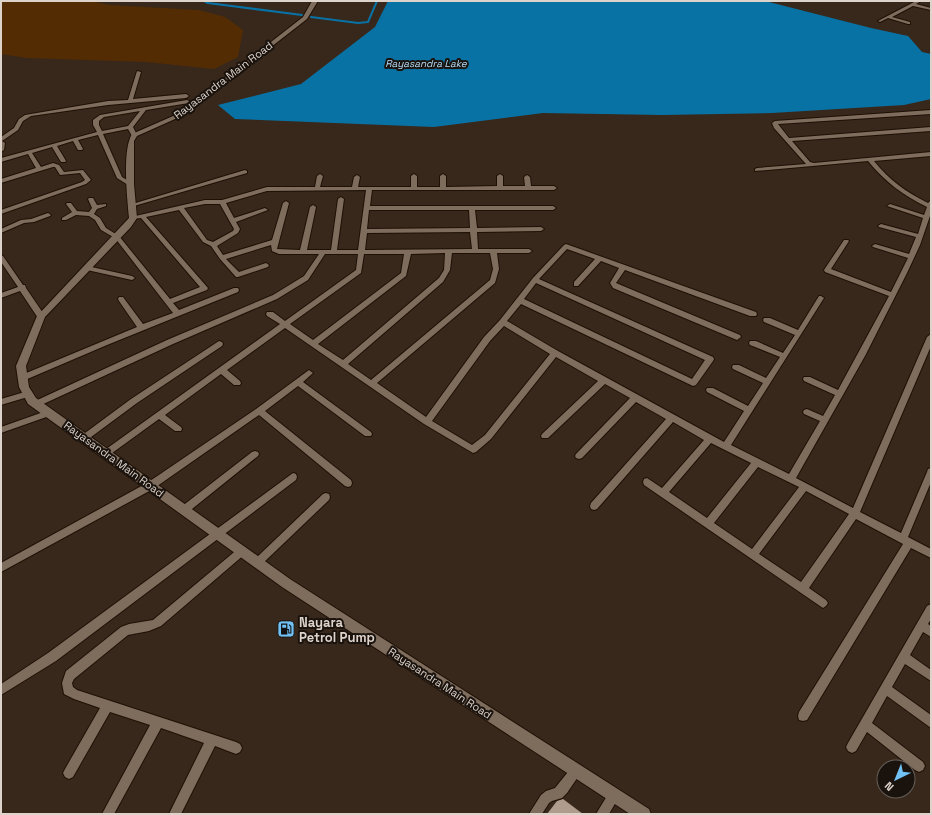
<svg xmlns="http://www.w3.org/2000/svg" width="932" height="815" font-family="'Space Grotesk',sans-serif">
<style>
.green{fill:#542c03}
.water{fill:#0972a5}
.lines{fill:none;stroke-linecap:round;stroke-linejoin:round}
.stream{stroke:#0972a5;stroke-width:2}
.building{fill:#b09c8d}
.minor-casing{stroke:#1e1005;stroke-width:2}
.tertiary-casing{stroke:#1e1005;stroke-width:2}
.minor{fill:#7e6c5d;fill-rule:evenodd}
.tertiary{fill:#7e6c5d;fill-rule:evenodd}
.labels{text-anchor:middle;stroke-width:4;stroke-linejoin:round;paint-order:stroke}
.far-water-label{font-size:10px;font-style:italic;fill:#b4ddf9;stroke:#19120d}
.street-label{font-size:11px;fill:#ddd3cb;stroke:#19120d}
.near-poi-label{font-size:13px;font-weight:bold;fill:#ddd3cb;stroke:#19120d;text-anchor:start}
</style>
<rect width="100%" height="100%" fill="#37281b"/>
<polygon class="green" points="1,1 90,1 109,5 199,10 225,17 243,30 238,57 214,69 146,62 27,58 1,54"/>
<polygon class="water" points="388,1 765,1 871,28 908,36 922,52 931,54 931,99 904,105 772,113 662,115 543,113 434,127 235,119 218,105 301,84 375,27"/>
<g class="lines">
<g class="stream">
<polyline points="204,1 208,3 302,15"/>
<polyline points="311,17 358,23 368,22 377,1"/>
</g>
</g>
<polygon class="building" points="563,799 583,814 547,814 557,801"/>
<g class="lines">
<g class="minor-casing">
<g id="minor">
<polygon points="916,1 921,1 916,4 931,8 931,10 913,6 892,17 910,22 910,24 908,24 888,18 880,22 878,21"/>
<polygon points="137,71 141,72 133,99 186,94 189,96 186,98 108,105 31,116 23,121 18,130 2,141 5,143 4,150 1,152 1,137 14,128 19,119 25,115 108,101 128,100"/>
<path d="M 187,100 L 189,101 L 189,103 L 146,110 L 133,127 L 137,135 L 136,136 L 132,136 L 128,129 L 103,134 L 122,177 L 132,183 L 132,185 L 128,185 L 117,178 L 98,135 L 78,140 L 83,149 L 82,150 L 78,150 L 73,141 L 57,146 L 66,161 L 65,162 L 61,162 L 52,147 L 32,153 L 41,167 L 53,163 L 59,165 L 64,172 L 83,170 L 91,180 L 86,184 L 1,214 L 1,210 L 82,182 L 85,180 L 80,173 L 60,175 L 55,167 L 53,167 L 1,183 L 1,179 L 36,168 L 28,154 L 1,162 L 1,158 L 97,132 L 93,125 L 93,120 L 100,115 ZM 140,111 L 128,126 L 102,131 L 99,125 L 99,121 L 104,117 Z"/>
<path d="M 931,110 L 931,114 L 778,124 L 789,138 L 931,127 L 931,131 L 792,141 L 810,162 L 814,163 L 931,152 L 931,156 L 874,161 C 889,180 906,192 928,203 L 931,200 L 930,216 L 920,245 L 907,273 L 865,356 L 796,478 L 853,508 L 927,337 L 931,334 L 931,346 L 860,512 L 901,533 L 927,472 L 928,469 L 931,468 L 931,482 L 908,537 L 931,549 L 931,558 L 911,548 L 807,720 L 803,721 L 799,720 L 798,716 L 799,712 L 903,544 L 856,519 L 809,588 L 826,600 L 828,603 L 826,606 L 823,608 L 820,606 L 644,485 L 643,482 L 644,479 L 647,478 L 662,488 L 704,440 L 673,422 L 597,509 L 594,510 L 591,509 L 590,506 L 591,503 L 666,419 L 636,402 L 582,458 L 579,459 L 576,458 L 575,456 L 576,454 L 630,398 L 605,384 L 548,438 L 542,438 L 541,436 L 542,434 L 598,381 L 556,357 L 491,439 L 476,452 L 473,453 L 424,424 L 285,328 L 227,370 L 240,381 L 241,383 L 240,385 L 234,385 L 221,374 L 165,415 L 181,427 L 182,429 L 181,431 L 175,431 L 159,419 L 108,456 L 105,457 L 102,456 L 101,454 L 102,452 L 280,324 L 267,316 L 266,314 L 267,312 L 273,312 L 285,321 L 356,270 L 358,254 L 325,254 L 308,280 L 277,299 L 173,344 L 39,406 L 33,406 L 32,404 L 33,402 L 167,340 L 273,295 L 304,276 L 319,254 L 279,254 L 272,251 L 271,245 L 226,259 L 239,272 L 266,263 L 269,265 L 268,267 L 238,277 L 236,277 L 220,259 L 211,246 L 203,242 L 179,210 L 146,217 L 208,288 L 207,290 L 173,303 L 179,310 L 234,288 L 238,288 L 239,290 L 238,292 L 107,345 L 25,380 L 19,380 L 18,378 L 19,376 L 137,327 L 119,301 L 118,299 L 119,297 L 123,297 L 143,324 L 173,313 L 115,238 L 101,230 L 95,220 L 89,216 L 76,215 L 66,220 L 62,220 L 62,218 L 72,212 L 66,204 L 67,203 L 71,203 L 77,211 L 89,212 L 92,208 L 88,199 L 89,198 L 93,198 L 97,205 L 106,204 L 106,206 L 97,209 L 94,214 L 100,218 L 106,228 L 119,236 L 170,299 L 200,287 L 141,218 L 131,219 L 131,217 L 205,200 L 222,200 L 267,187 L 315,187 L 317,176 L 320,174 L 323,176 L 320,187 L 352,187 L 354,177 L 357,175 L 360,177 L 358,187 L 411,187 L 411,176 L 414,174 L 417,176 L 417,187 L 440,187 L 440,176 L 443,174 L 446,176 L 446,187 L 497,186 L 497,176 L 500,174 L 503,176 L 503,186 L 525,186 L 524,177 L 527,175 L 530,177 L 531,186 L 554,186 L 557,188 L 554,190 L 372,190 L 370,206 L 553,206 L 556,208 L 553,210 L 475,210 L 477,228 L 541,227 L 544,229 L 541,231 L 477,232 L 478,249 L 529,249 L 532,251 L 529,253 L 497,253 L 499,269 L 495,283 L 377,383 L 426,417 L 484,337 L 500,320 L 533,278 L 564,245 L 566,244 L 756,312 L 757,314 L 756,316 L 750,316 L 625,270 L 616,283 L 740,335 L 741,337 L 737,340 L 613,288 L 610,283 L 619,268 L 601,261 L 578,286 L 574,286 L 574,282 L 595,259 L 567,249 L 539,279 L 713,357 L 714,359 L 713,361 L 696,385 L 693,386 L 521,304 L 507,321 L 558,351 L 724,442 L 744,411 L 707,392 L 706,390 L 707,388 L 713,388 L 748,406 L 763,383 L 733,369 L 732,367 L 733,365 L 739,365 L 766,378 L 780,357 L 750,345 L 749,343 L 750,341 L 756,341 L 783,353 L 795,335 L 764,322 L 763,320 L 764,318 L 770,318 L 798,330 L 819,296 L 821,296 L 824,298 L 731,445 L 789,474 L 820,421 L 804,414 L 803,412 L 804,410 L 807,409 L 823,416 L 835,395 L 804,381 L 803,379 L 804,377 L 810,377 L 838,390 L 889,296 L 825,272 L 824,270 L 844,240 L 848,240 L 849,241 L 831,269 L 891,292 L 908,258 L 873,247 L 872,246 L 875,244 L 909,254 L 916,237 L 879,227 L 878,226 L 881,224 L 918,234 L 923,218 L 887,206 L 890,204 L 924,215 L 927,207 C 903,195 885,182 868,161 L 755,171 L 755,169 L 757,168 L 806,164 L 774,128 L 772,123 L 775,121 ZM 366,190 L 358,250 L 337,250 L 344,199 L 341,197 L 338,199 L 331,250 L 307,250 L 316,207 L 313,205 L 310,207 L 300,250 L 277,249 L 289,203 L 286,201 L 283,203 L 272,240 L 223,255 L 217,246 L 238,233 L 240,229 L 236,222 L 268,210 L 265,208 L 234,218 L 226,203 L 267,191 ZM 205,204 L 220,204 L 234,229 L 233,231 L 213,242 L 207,240 L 184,208 ZM 369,210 L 469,210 L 470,228 L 367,229 ZM 470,232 L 472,249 L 365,250 L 367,233 ZM 445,253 L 444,270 L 439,278 L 343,360 L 318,344 L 406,276 L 411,254 ZM 452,253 L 490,253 L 493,269 L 490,280 L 371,380 L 348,364 L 443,282 L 450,270 ZM 364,254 L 404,254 L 401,273 L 313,340 L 290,324 L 361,273 ZM 536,283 L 705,360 L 692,379 L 524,299 ZM 504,326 L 550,354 L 485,435 L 472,445 L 432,421 L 490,341 ZM 711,443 L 751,463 L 707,518 L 669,492 ZM 758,467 L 799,487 L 752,549 L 714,523 ZM 806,491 L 849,514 L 801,582 L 759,554 Z"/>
<polygon points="245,170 247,171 247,173 134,206 130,206 129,205"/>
<polygon points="48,213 51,215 50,216 34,222 24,223 1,233 1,229 21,220 31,219"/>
<polygon points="1,255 3,256 23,285 25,285 26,288 45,316 44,318 38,318 20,291 1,298 1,293 18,287 1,262"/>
<polygon points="85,266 87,266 132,276 135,278 132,280 87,270 85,270"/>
<polygon points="219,341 222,342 223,344 222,346 137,403 87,440 81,440 80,438 81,436 131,399"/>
<polygon points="309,370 313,373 303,382 371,432 372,434 371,436 365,436 298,386 265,411 351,480 352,483 351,486 348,487 345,486 259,415 153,489 1,572 1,563 147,483 256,409"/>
<polygon points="28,391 31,392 32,394 31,396 1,405 1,399"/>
<polygon points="49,410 52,411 53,413 52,415 1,433 1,427"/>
<polygon points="255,451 258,452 259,454 258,456 187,513 184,514 181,513 180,510 181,507 252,452"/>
<polygon points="293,473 296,474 297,477 296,480 56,661 1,695 1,684 48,653"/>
<polygon points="326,493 329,494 330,497 329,500 261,565 258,566 255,565 253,562 255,559 323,494"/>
<polygon points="242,547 245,548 247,551 245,554 161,626 149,631 128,635 74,679 72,683 73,687 77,690 236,742 240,744 242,748 240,752 236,754 215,746 181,814 169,814 204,743 161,728 114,814 102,814 150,725 110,712 73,777 69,779 65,777 63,773 65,769 100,708 74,699 64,694 62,683 66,671 121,627 129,624 153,620 239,548"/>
<polygon points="931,604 931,619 928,624 931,626 931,637 923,632 910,655 931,670 931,681 905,664 892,687 931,715 931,728 887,696 872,723 923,762 925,766 923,770 919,772 915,770 867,732 856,751 852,753 848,751 846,747 848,743 927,606"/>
<polygon points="576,765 580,767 582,771 567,793 562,798 552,801 549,803 542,814 529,814 541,795 546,791 555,788 572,767"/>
<polygon points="614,789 618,791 620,795 609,814 596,814 610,791"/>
</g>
</g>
<g class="tertiary-casing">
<path id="tertiary" d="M 312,1 L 318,1 L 307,19 L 184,115 L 137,136 L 134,141 L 134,184 L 137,218 L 131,227 L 45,317 L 26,366 L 29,387 L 36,398 L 290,579 L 649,809 L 651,814 L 630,814 L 282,587 L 28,404 L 19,387 L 16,366 L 37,316 L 129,218 C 127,198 122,150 132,134 L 180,113 L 303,17 Z"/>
</g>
<use href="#minor" class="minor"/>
<use href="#tertiary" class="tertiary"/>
</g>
<defs>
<g id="fuel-square" transform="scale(0.9)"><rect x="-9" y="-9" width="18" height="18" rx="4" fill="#72c1f5" stroke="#19120d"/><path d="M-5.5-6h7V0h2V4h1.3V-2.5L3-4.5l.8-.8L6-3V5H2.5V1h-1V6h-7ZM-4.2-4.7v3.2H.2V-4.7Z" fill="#111"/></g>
</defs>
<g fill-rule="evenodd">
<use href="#fuel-square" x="286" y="629"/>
</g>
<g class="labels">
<g class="far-water-label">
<text x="426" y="67">Rayasandra Lake</text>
</g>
<g class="street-label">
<text transform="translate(223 80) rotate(-37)" y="4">Rayasandra Main Road</text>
<text transform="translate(114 459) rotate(36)" y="4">Rayasandra Main Road</text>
<text transform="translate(440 683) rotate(33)" y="4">Rayasandra Main Road</text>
</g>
<g class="near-poi-label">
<text x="299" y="627">Nayara<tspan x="299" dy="15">Petrol Pump</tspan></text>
</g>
</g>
<rect width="932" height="815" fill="none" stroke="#ddd3cb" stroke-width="4"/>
<g transform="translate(896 779) rotate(223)"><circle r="19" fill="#19120d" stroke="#675f59"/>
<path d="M0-3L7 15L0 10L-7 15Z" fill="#72c1f5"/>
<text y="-6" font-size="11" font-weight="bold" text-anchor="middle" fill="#ddd3cb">N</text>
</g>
</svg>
